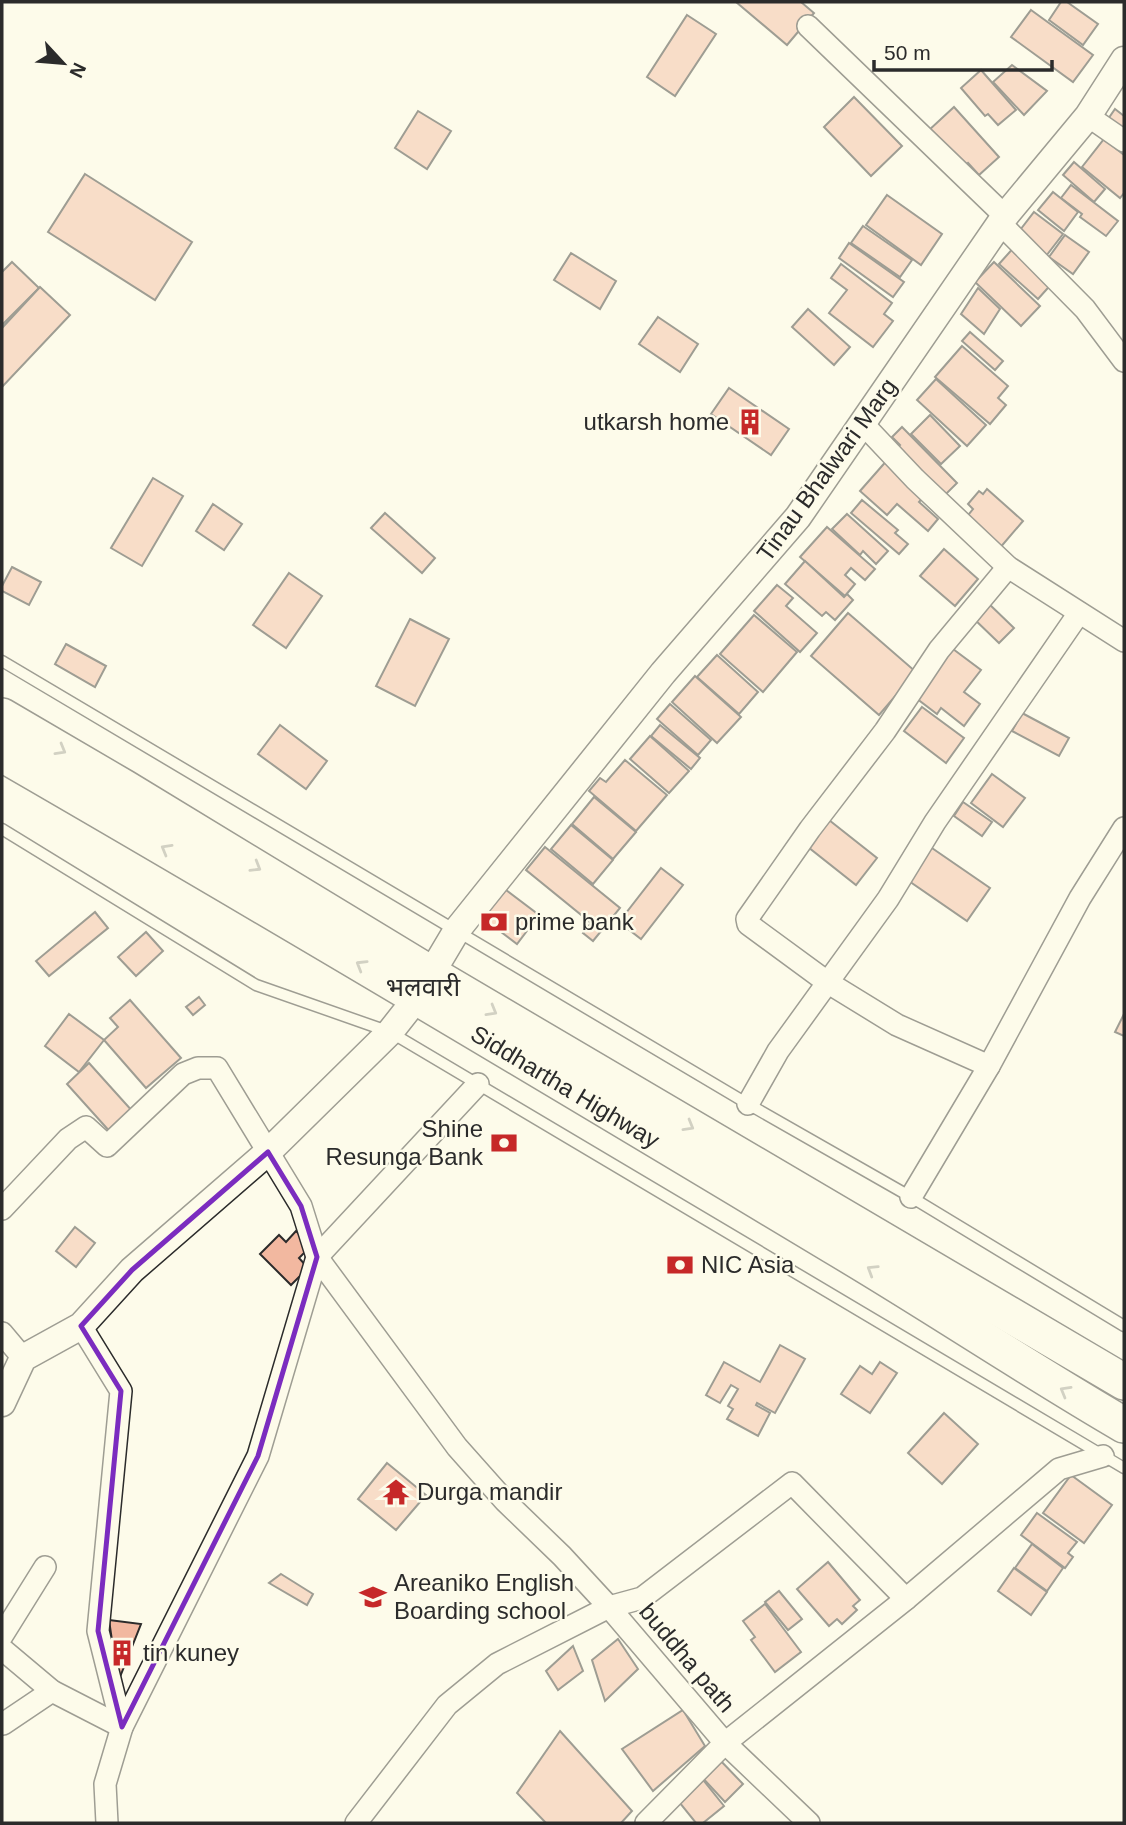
<svg xmlns="http://www.w3.org/2000/svg" width="1126" height="1825" font-family="Helvetica,'Noto Sans Devanagari',sans-serif">
<style>
.building{fill:#f2b8a0;stroke:#2b2b2b;stroke-width:2}
.lines{fill:none;stroke-linecap:round;stroke-linejoin:round}
.service-casing{stroke:#2b2b2b;stroke-width:13}
.minor-casing{stroke:#2b2b2b;stroke-width:24}
.tertiary-casing{stroke:#2b2b2b;stroke-width:29}
.trunk-casing{stroke:#2b2b2b;stroke-width:38}
.service{stroke:#fdfbea;stroke-width:10}
.minor{stroke:#fdfbea;stroke-width:21}
.tertiary{stroke:#fdfbea;stroke-width:26}
.trunk{stroke:#fdfbea;stroke-width:35}
.oneway{stroke:#9e9d94}
.marked{fill:none;stroke:#7b2cbf;stroke-width:5;stroke-linejoin:round}
.labels{text-anchor:middle;stroke-width:5;stroke-linejoin:round;paint-order:stroke}
.poi-label{font-size:24px;fill:#2b2b2b;stroke:#fdfbea;text-anchor:start}
.street-label{font-size:24px;fill:#2b2b2b;stroke:#fdfbea}
.neighbourhood-label{font-size:26px;fill:#2b2b2b;stroke:#fdfbea}
</style>
<rect width="100%" height="100%" fill="#fdfbea"/>
<g class="building">
<polygon points="736,2 801,2 814,13 787,45"/>
<polygon points="1061,2 1067,2 1098,24 1083,45 1049,20"/>
<polygon points="1031,10 1093,55 1073,82 1011,37"/>
<polygon points="687,15 716,34 675,96 647,77"/>
<polygon points="1012,65 1047,91 1024,115 993,82"/>
<polygon points="981,70 1016,110 998,125 988,114 985,116 961,88"/>
<polygon points="854,97 902,146 871,176 824,127"/>
<polygon points="954,107 999,157 979,175 968,163 962,168 928,131"/>
<polygon points="1115,109 1124,116 1124,135 1106,122"/>
<polygon points="418,111 451,131 427,169 395,148"/>
<polygon points="1104,139 1124,155 1124,193 1120,198 1082,167"/>
<polygon points="1074,162 1105,189 1094,202 1063,175"/>
<polygon points="85,174 192,242 155,300 48,232"/>
<polygon points="1071,185 1118,221 1106,236 1080,217 1082,214 1061,198"/>
<polygon points="1053,192 1078,212 1064,231 1038,210"/>
<polygon points="887,195 942,234 921,265 866,225"/>
<polygon points="1034,212 1063,234 1046,256 1017,234"/>
<polygon points="863,226 912,260 900,277 851,243"/>
<polygon points="1065,235 1089,252 1073,274 1049,257"/>
<polygon points="849,243 904,282 893,297 839,258"/>
<polygon points="1016,245 1055,280 1038,299 999,264"/>
<polygon points="571,253 616,281 600,309 554,280"/>
<polygon points="12,262 39,288 2,325 2,272"/>
<polygon points="994,262 1040,306 1021,326 975,282"/>
<polygon points="841,264 892,303 884,314 893,321 873,347 829,313 847,290 831,278"/>
<polygon points="40,287 70,315 2,387 2,328"/>
<polygon points="978,288 1000,309 984,334 961,314"/>
<polygon points="808,309 850,347 834,365 792,327"/>
<polygon points="658,317 698,344 680,372 639,344"/>
<polygon points="970,332 1003,361 995,370 962,341"/>
<polygon points="962,346 1008,386 998,398 1006,405 990,424 935,377"/>
<polygon points="936,379 986,425 967,446 917,400"/>
<polygon points="729,388 789,429 771,455 711,414"/>
<polygon points="930,415 960,446 941,464 911,434"/>
<polygon points="902,427 957,483 944,496 893,452 900,445 892,437"/>
<polygon points="889,458 928,492 919,502 938,519 928,531 897,504 887,515 860,491"/>
<polygon points="153,478 183,496 142,566 111,548"/>
<polygon points="987,489 1023,521 999,549 965,519 973,509 968,504 979,491 983,494"/>
<polygon points="862,500 898,530 895,533 908,544 899,554 851,513"/>
<polygon points="213,504 242,524 224,550 196,531"/>
<polygon points="385,513 435,558 422,573 371,528"/>
<polygon points="847,514 888,551 876,564 863,551 860,555 832,529"/>
<polygon points="827,527 875,569 865,580 851,568 845,575 855,584 845,596 800,557"/>
<polygon points="944,549 978,579 955,606 920,576"/>
<polygon points="805,561 844,597 847,594 853,600 835,620 826,612 822,616 785,584"/>
<polygon points="12,567 41,582 29,605 2,591 2,586"/>
<polygon points="289,573 322,596 286,648 253,625"/>
<polygon points="777,585 793,598 786,606 817,633 800,652 754,611"/>
<polygon points="986,601 1014,628 999,643 971,616"/>
<polygon points="848,613 916,672 879,715 811,656"/>
<polygon points="754,615 797,652 763,692 720,654"/>
<polygon points="410,619 449,639 415,706 376,686"/>
<polygon points="66,644 106,666 95,687 55,664"/>
<polygon points="953,649 981,670 964,692 980,704 964,726 941,708 937,714 916,698"/>
<polygon points="717,655 758,692 739,714 697,677"/>
<polygon points="695,676 741,717 717,743 672,702"/>
<polygon points="670,704 711,740 698,755 657,719"/>
<polygon points="922,707 964,738 946,763 904,731"/>
<polygon points="1022,713 1069,738 1059,756 1012,731"/>
<polygon points="280,725 327,761 306,789 258,754"/>
<polygon points="660,725 700,758 691,769 651,736"/>
<polygon points="650,736 689,771 669,793 630,759"/>
<polygon points="625,760 667,795 636,831 589,791 600,778 606,782"/>
<polygon points="992,774 1025,798 1003,827 971,803"/>
<polygon points="594,797 636,832 613,859 572,824"/>
<polygon points="963,802 992,822 982,836 954,816"/>
<polygon points="829,820 877,858 856,885 808,847"/>
<polygon points="571,825 613,860 593,884 551,849"/>
<polygon points="929,846 990,888 967,921 906,879"/>
<polygon points="545,847 620,908 593,941 583,933 591,923 526,870"/>
<polygon points="661,868 683,885 641,939 619,922"/>
<polygon points="502,887 539,915 517,944 480,916"/>
<polygon points="95,912 108,928 49,976 36,961"/>
<polygon points="146,932 163,951 136,976 118,957"/>
<polygon points="199,997 205,1005 193,1015 186,1007"/>
<polygon points="130,1000 181,1058 146,1088 104,1040 118,1027 110,1018"/>
<polygon points="69,1014 104,1040 79,1072 45,1046"/>
<polygon points="1124,1014 1124,1036 1115,1032"/>
<polygon points="89,1063 134,1113 112,1134 67,1084"/>
<polygon points="75,1227 95,1243 76,1267 56,1251"/>
<polygon points="296,1231 311,1246 299,1258 308,1268 291,1285 260,1254 279,1235 286,1242"/>
<polygon points="780,1345 805,1359 775,1413 757,1403 756,1405 770,1413 758,1436 727,1419 733,1409 728,1406 738,1389 731,1385 720,1403 706,1395 724,1362 760,1382"/>
<polygon points="880,1362 897,1373 870,1413 841,1394 860,1366 872,1374"/>
<polygon points="944,1413 978,1444 942,1484 908,1453"/>
<polygon points="387,1463 426,1495 396,1530 358,1499"/>
<polygon points="1071,1475 1112,1505 1084,1543 1043,1513"/>
<polygon points="1037,1513 1077,1542 1068,1553 1073,1557 1065,1568 1021,1535"/>
<polygon points="1032,1544 1063,1568 1047,1591 1015,1568"/>
<polygon points="828,1562 860,1600 853,1606 857,1610 842,1624 837,1619 829,1626 797,1589"/>
<polygon points="1014,1568 1047,1592 1031,1615 998,1591"/>
<polygon points="281,1574 313,1594 307,1605 269,1583"/>
<polygon points="779,1591 802,1619 788,1630 765,1602"/>
<polygon points="765,1604 801,1652 775,1672 751,1640 755,1637 743,1621"/>
<polygon points="109,1620 141,1624 118,1682"/>
<polygon points="618,1639 638,1669 605,1701 592,1660"/>
<polygon points="573,1646 583,1671 558,1690 546,1671"/>
<polygon points="683,1710 705,1746 653,1791 622,1749"/>
<polygon points="560,1731 632,1811 621,1823 546,1823 517,1793"/>
<polygon points="718,1758 743,1784 725,1802 700,1775"/>
<polygon points="700,1776 724,1806 703,1823 696,1823 675,1797"/>
</g>
<g class="lines">
<g class="service-casing">
<g id="service">
<polyline points="2,661 748,1104 911,1197 1124,1326"/>
<polyline points="2,829 256,985 390,1032 1124,1468"/>
</g>
</g>
<g class="minor-casing">
<g id="minor">
<polyline points="808,26 1005,216"/>
<polyline points="1088,116 1124,141"/>
<polyline points="1000,223 1085,309 1124,361"/>
<polyline points="863,424 915,479 1008,567 1124,641"/>
<polyline points="989,1066 897,1025 827,982 748,924 747,919 810,829 885,731 939,650 1008,567"/>
<polyline points="748,1104 778,1051 888,899 935,822 1079,613"/>
<polyline points="911,1197 989,1066 1080,898 1124,828"/>
<polyline points="2,1209 68,1139 86,1127 107,1146 183,1074 198,1068 217,1068 301,1206 317,1257 457,1447 505,1501 562,1556 609,1607 725,1743 809,1823"/>
<polyline points="81,1326 121,1391 98,1631 122,1727 105,1784 107,1823"/>
<polyline points="2,1333 23,1358"/>
<polyline points="2,1636 45,1567"/>
<polyline points="2,1649 52,1691 122,1727 258,1456 317,1257 478,1084"/>
<polyline points="3,1724 52,1691"/>
<polyline points="356,1823 447,1705 497,1664 609,1607 642,1598 792,1483 906,1599"/>
<polyline points="646,1823 725,1743 906,1599 1059,1469 1103,1456"/>
</g>
</g>
<g class="tertiary-casing">
<polyline id="tertiary" points="2,1403 23,1358 81,1326 132,1270 268,1152 390,1032 416,999 457,930 663,673 798,517 1005,216 1088,116 1124,60"/>
</g>
<g class="trunk-casing">
<g id="trunk">
<polyline points="2,716 125,788 431,974 1124,1382"/>
<path d="M 2,754 C 281,915 557,1080 833,1246 C 931,1304 1026,1368 1124,1425"/>
</g>
</g>
<use href="#service" class="service"/>
<use href="#minor" class="minor"/>
<use href="#tertiary" class="tertiary"/>
<use href="#trunk" class="trunk"/>
</g>
<defs><path id="oneway-chevron" d="M-2-3.5L2.5 0L-2 3.5" fill="none" stroke-width="1.6" stroke-linecap="round" stroke-linejoin="round" transform="scale(1.75)"/></defs>
<g class="oneway">
<use href="#oneway-chevron" transform="translate(61 750) rotate(30)"/>
<use href="#oneway-chevron" transform="translate(166 849) rotate(-150)"/>
<use href="#oneway-chevron" transform="translate(256 867) rotate(31)"/>
<use href="#oneway-chevron" transform="translate(361 965) rotate(-149)"/>
<use href="#oneway-chevron" transform="translate(492 1011) rotate(30)"/>
<use href="#oneway-chevron" transform="translate(689 1126) rotate(30)"/>
<use href="#oneway-chevron" transform="translate(872 1270) rotate(-148)"/>
<use href="#oneway-chevron" transform="translate(1065 1391) rotate(-150)"/>
</g>
<path d="M0 0H1126V1825H0ZM 268,1152 L 301,1206 L 317,1257 L 258,1456 L 122,1727 L 98,1631 L 121,1391 L 81,1326 L 132,1270 Z" fill="#fdfbea" fill-opacity=".55" fill-rule="evenodd"/>
<path class="marked" d="M 268,1152 L 301,1206 L 317,1257 L 258,1456 L 122,1727 L 98,1631 L 121,1391 L 81,1326 L 132,1270 Z"/>
<defs>
<g id="building-bare" transform="scale(2.1)"><path d="M-4-6H4V6H1V3H-1V6H-4ZM-2.5-4.3h1.7v1.8h-1.7ZM.8-4.3h1.7v1.8H.8ZM-2.5-1h1.7V.8h-1.7ZM.8-1h1.7V.8H.8Z" fill="#c62828" stroke="#fdfbea" stroke-width="2.5" paint-order="stroke"/></g>
<g id="bank-bare" transform="scale(2.1)"><path d="M-6-4H6V4H-6ZM0-2.3a2.3 2.3 0 1 0 0 4.6a2.3 2.3 0 1 0 0-4.6Z" fill="#c62828" stroke="#fdfbea" stroke-width="2.5" paint-order="stroke"/></g>
<g id="temple-bare" transform="scale(2.1)"><path d="M0-6L5-2H3V0L6.5 2.5H4V6H1.5V3h-3V6H-4V2.5H-6.5L-3 0V-2H-5Z" fill="#c62828" stroke="#fdfbea" stroke-width="2.5" paint-order="stroke"/></g>
<g id="school-bare" transform="scale(2.1)"><path d="M0-5L7-2L0 1L-7-2ZM-4 1L0 2.5L4 1V4Q0 6-4 4Z" fill="#c62828" stroke="#fdfbea" stroke-width="2.5" paint-order="stroke"/></g>
</defs>
<g fill-rule="evenodd">
<use href="#building-bare" x="750" y="422"/>
<use href="#bank-bare" x="494" y="922"/>
<use href="#bank-bare" x="504" y="1143"/>
<use href="#bank-bare" x="680" y="1265"/>
<use href="#temple-bare" x="396" y="1492"/>
<use href="#school-bare" x="373" y="1597"/>
<use href="#building-bare" x="122" y="1653"/>
</g>
<g class="labels">
<g class="poi-label">
<text x="729" y="430" text-anchor="end">utkarsh home</text>
<text x="515" y="930">prime bank</text>
<text x="483" y="1137" text-anchor="end">Shine<tspan x="483" dy="28">Resunga Bank</tspan></text>
<text x="701" y="1273">NIC Asia</text>
<text x="417" y="1500">Durga mandir</text>
<text x="394" y="1591">Areaniko English<tspan x="394" dy="28">Boarding school</tspan></text>
<text x="143" y="1661">tin kuney</text>
</g>
<g class="street-label">
<text transform="translate(827 470) rotate(-54)" y="8">Tinau Bhalwari Marg</text>
<text transform="translate(565 1087) rotate(31)" y="8">Siddhartha Highway</text>
<text transform="translate(687 1658) rotate(50)" y="8">buddha path</text>
</g>
<g class="neighbourhood-label">
<text x="423" y="996">भलवारी</text>
</g>
</g>
<rect width="1126" height="1825" fill="none" stroke="#2b2b2b" stroke-width="7"/>
<g transform="translate(63 63) rotate(116)" stroke="#fdfbea" stroke-width="5" paint-order="stroke">
<path d="M0-5L12 26L0 18L-12 26Z" fill="#2b2b2b"/>
<text y="-10" font-size="19" font-weight="bold" text-anchor="middle" fill="#2b2b2b">N</text>
</g>
<path d="M874 60v10h178v-10" fill="none" stroke="#2b2b2b" stroke-width="3.5"/>
<text x="884" y="60" font-size="21" fill="#2b2b2b" stroke="#fdfbea" stroke-width="5" paint-order="stroke">50 m</text>
</svg>
